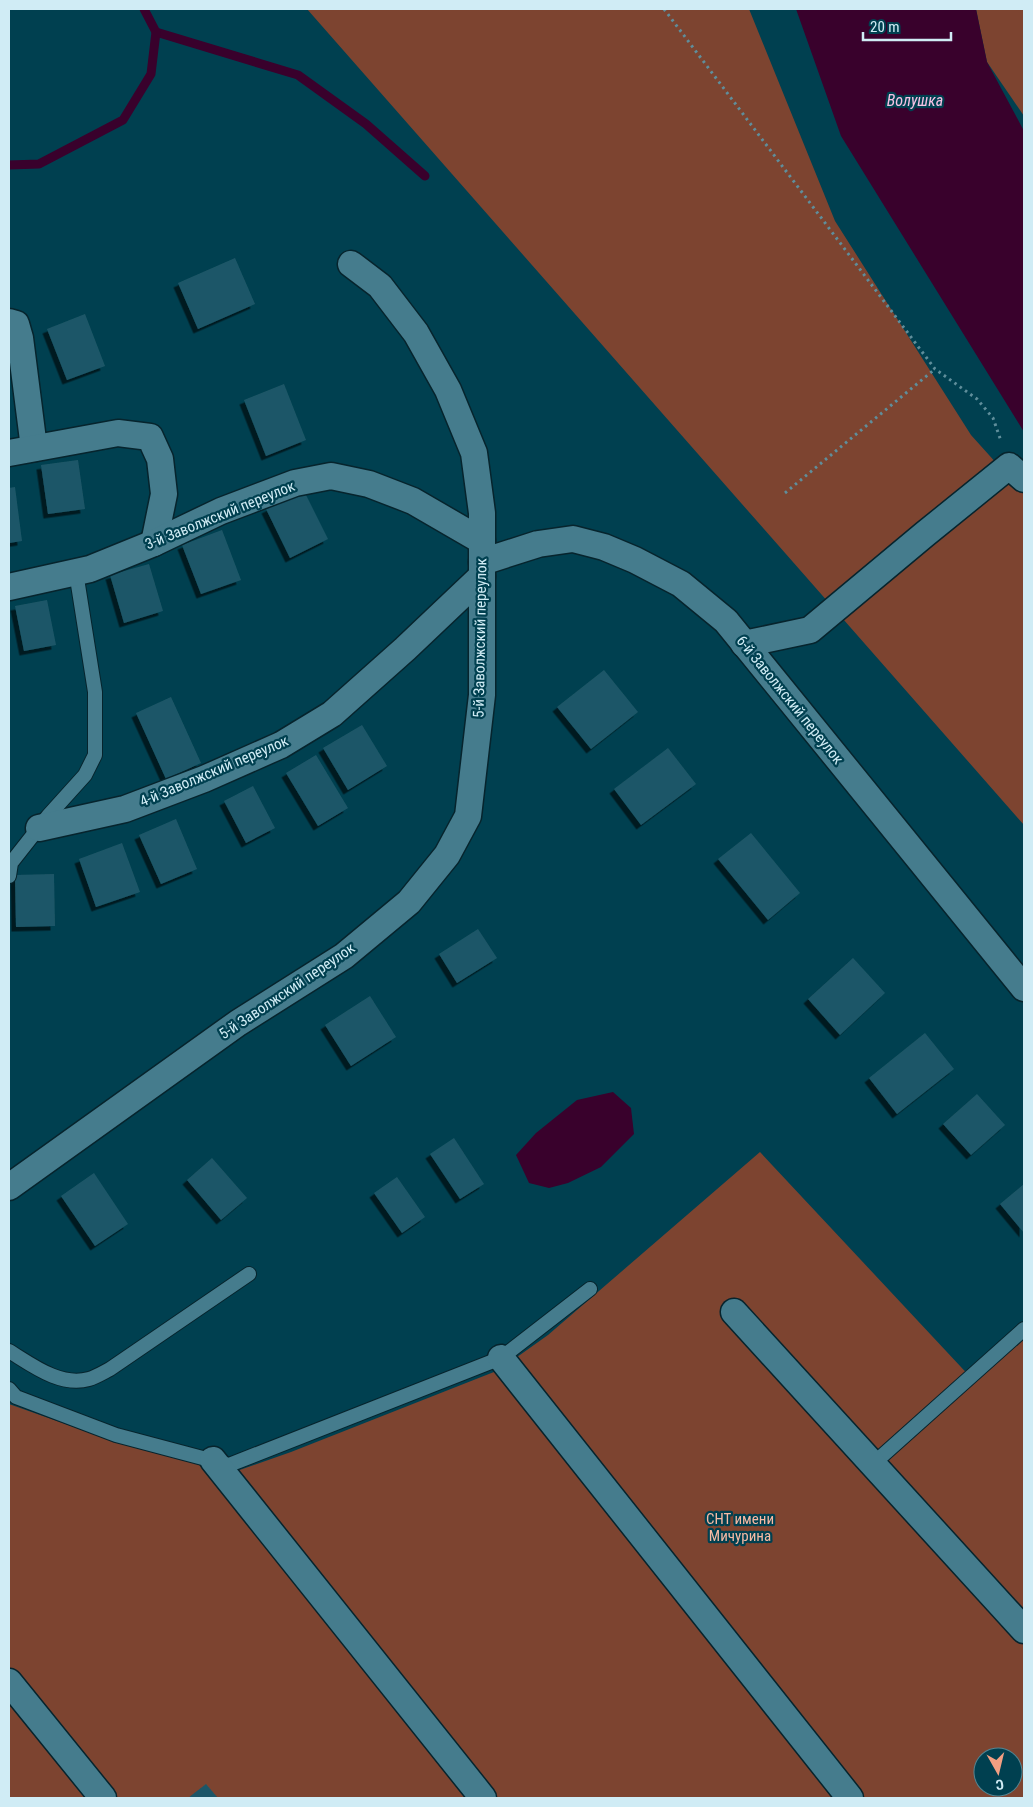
<svg xmlns="http://www.w3.org/2000/svg" width="1033" height="1807" font-family="'Roboto Condensed',sans-serif">
<style>
.green{fill:#7d4430;fill-rule:evenodd}
.water{fill:#39012c}
.lines{fill:none;stroke-linecap:round;stroke-linejoin:round}
.stream{stroke:#39012c;stroke-width:9}
.building{fill:#1e5767;filter:url(#shadow)}
.lane-casing{stroke:#06242d;stroke-width:16}
.street-casing{stroke:#06242d;stroke-width:29}
.path{stroke:#5f8e9b;stroke-width:3;stroke-dasharray:2.5 4;stroke-linecap:butt}
.lane{stroke:#457c8d;stroke-width:14}
.street{stroke:#457c8d;stroke-width:26}
.labels{text-anchor:middle;stroke-width:4.5;stroke-linejoin:round;paint-order:stroke}
.street-label{font-size:15px;fill:#d0ecf5;stroke:#004050}
.park-label{font-size:15px;fill:#f7baa4;stroke:#004050}
.water-label{font-size:16px;font-style:italic;fill:#f8c1e4;stroke:#004050}
</style>
<defs>
<filter id="shadow"><feDropShadow dx="-4.5" dy="4.5" stdDeviation="0" flood-color="#0009"/></filter>
</defs>
<rect width="100%" height="100%" fill="#004050"/>
<g class="green">
<polygon points="307,9 749,9 835,221 971,435 1024,494 1024,825"/>
<polygon points="976,9 1024,9 1024,116 987,62"/>
<path d="M 760,1152 L 975,1382 L 1024,1338 L 1024,1798 L 9,1798 L 9,1404 L 119,1443 L 231,1473 L 291,1452 L 499,1370 L 548,1335 ZM 983,1757 L 1013,1757 L 1013,1787 L 983,1787 Z"/>
</g>
<g class="water">
<polygon points="796,9 976,9 987,62 1024,131 1024,432 841,136"/>
<polygon points="613,1092 631,1108 634,1134 601,1167 568,1183 549,1188 529,1183 516,1155 536,1133 577,1100"/>
</g>
<g class="lines">
<g class="stream">
<polyline points="156,32 298,75 366,124 425,176"/>
<polyline points="9,165 39,164 123,120 151,74 156,32 144,9"/>
</g>
</g>
<g class="building">
<polygon points="235,258 255,304 198,329 178,283"/>
<polygon points="85,314 105,366 67,380 47,329"/>
<polygon points="284,384 306,440 266,456 244,400"/>
<polygon points="78,460 85,509 48,514 41,465"/>
<polygon points="15,487 22,541 9,543 9,488"/>
<polygon points="304,491 328,539 290,558 266,509"/>
<polygon points="222,530 241,580 201,594 182,545"/>
<polygon points="149,564 163,611 124,623 110,575"/>
<polygon points="47,600 56,645 24,651 15,606"/>
<polygon points="604,670 638,712 591,749 557,707"/>
<polygon points="171,697 201,763 166,779 136,713"/>
<polygon points="362,725 387,766 348,790 323,748"/>
<polygon points="668,748 696,784 641,825 614,789"/>
<polygon points="316,755 348,808 318,826 286,773"/>
<polygon points="253,786 275,828 246,843 224,801"/>
<polygon points="176,819 197,869 161,884 139,835"/>
<polygon points="751,833 800,893 768,920 718,859"/>
<polygon points="122,843 140,892 96,907 79,859"/>
<polygon points="54,874 55,926 16,927 15,875"/>
<polygon points="478,929 497,958 457,983 439,954"/>
<polygon points="853,958 885,993 840,1035 808,999"/>
<polygon points="370,996 396,1037 351,1066 325,1025"/>
<polygon points="925,1033 954,1069 897,1114 869,1078"/>
<polygon points="977,1094 1005,1125 971,1155 943,1124"/>
<polygon points="454,1138 484,1184 460,1199 430,1154"/>
<polygon points="212,1158 247,1198 221,1220 187,1180"/>
<polygon points="94,1173 128,1224 95,1246 61,1196"/>
<polygon points="397,1177 425,1217 402,1233 374,1193"/>
<polygon points="1024,1184 1024,1233 1000,1204"/>
<polygon points="206,1784 218,1798 188,1798"/>
</g>
<g class="lines">
<g class="lane-casing">
<g id="lane">
<polyline points="9,876 11,863 48,816 85,775 95,755 95,692 76,572"/>
<path d="M 9,1351 C 32,1365 60,1387 89,1379 C 96,1377 104,1372 110,1369 L 249,1274"/>
<polyline points="9,1389 16,1397 116,1435 229,1465 501,1358 590,1289"/>
<polyline points="873,1464 1024,1329"/>
</g>
</g>
<g class="street-casing">
<g id="street">
<polyline points="9,322 16,324 20,338 34,448"/>
<polyline points="9,453 118,433 150,437 160,459 164,494 154,543"/>
<polyline points="482,562 538,544 573,539 604,547 635,560 681,584 726,621 1024,988"/>
<polyline points="9,587 90,569 154,543 221,511 295,483 331,476 369,484 413,501 482,541"/>
<polyline points="744,644 810,630 925,534 1009,466 1024,479"/>
<polyline points="39,828 125,809 204,779 281,745 332,714 405,649 482,576"/>
<polyline points="9,1187 238,1023 344,956 409,902 447,855 468,816 482,695 482,513 474,453 448,390 416,333 380,286 351,264"/>
<polyline points="734,1312 1024,1630"/>
<polyline points="501,1358 850,1798"/>
<polyline points="213,1460 483,1798"/>
<polyline points="9,1682 103,1798"/>
</g>
</g>
<g class="path">
<polyline points="664,9 935,369 977,399 993,418 1001,441"/>
<polyline points="785,493 935,369"/>
</g>
<use href="#lane" class="lane"/>
<use href="#street" class="street"/>
</g>
<g class="labels">
<g class="street-label">
<text transform="translate(220 515) rotate(-22)" y="5">3-й Заволжский переулок</text>
<text transform="translate(480 638) rotate(-89)" y="5">5-й Заволжский переулок</text>
<text transform="translate(790 700) rotate(51)" y="5">6-й Заволжский переулок</text>
<text transform="translate(214 771) rotate(-23)" y="5">4-й Заволжский переулок</text>
<text transform="translate(287 991) rotate(-34)" y="5">5-й Заволжский переулок</text>
</g>
<g class="park-label">
<text x="740" y="1524">СНТ имени<tspan x="740" dy="17">Мичурина</tspan></text>
</g>
<g class="water-label">
<text x="915" y="106">Волушка</text>
</g>
</g>
<rect width="1033" height="1807" fill="none" stroke="#d0ecf5" stroke-width="20"/>
<g transform="translate(998 1772) rotate(172)"><circle r="24" fill="#004050" stroke="#538592"/>
<path d="M0-4L9 19L0 12L-9 19Z" fill="#f39f82"/>
<text y="-8" font-size="14" font-weight="bold" text-anchor="middle" fill="#d0ecf5">С</text>
</g>
<path d="M863 32v8h88v-8" fill="none" stroke="#d0ecf5" stroke-width="2.5"/>
<text x="870" y="32" font-size="15" fill="#d0ecf5" stroke="#004050" stroke-width="4" paint-order="stroke">20 m</text>
</svg>
